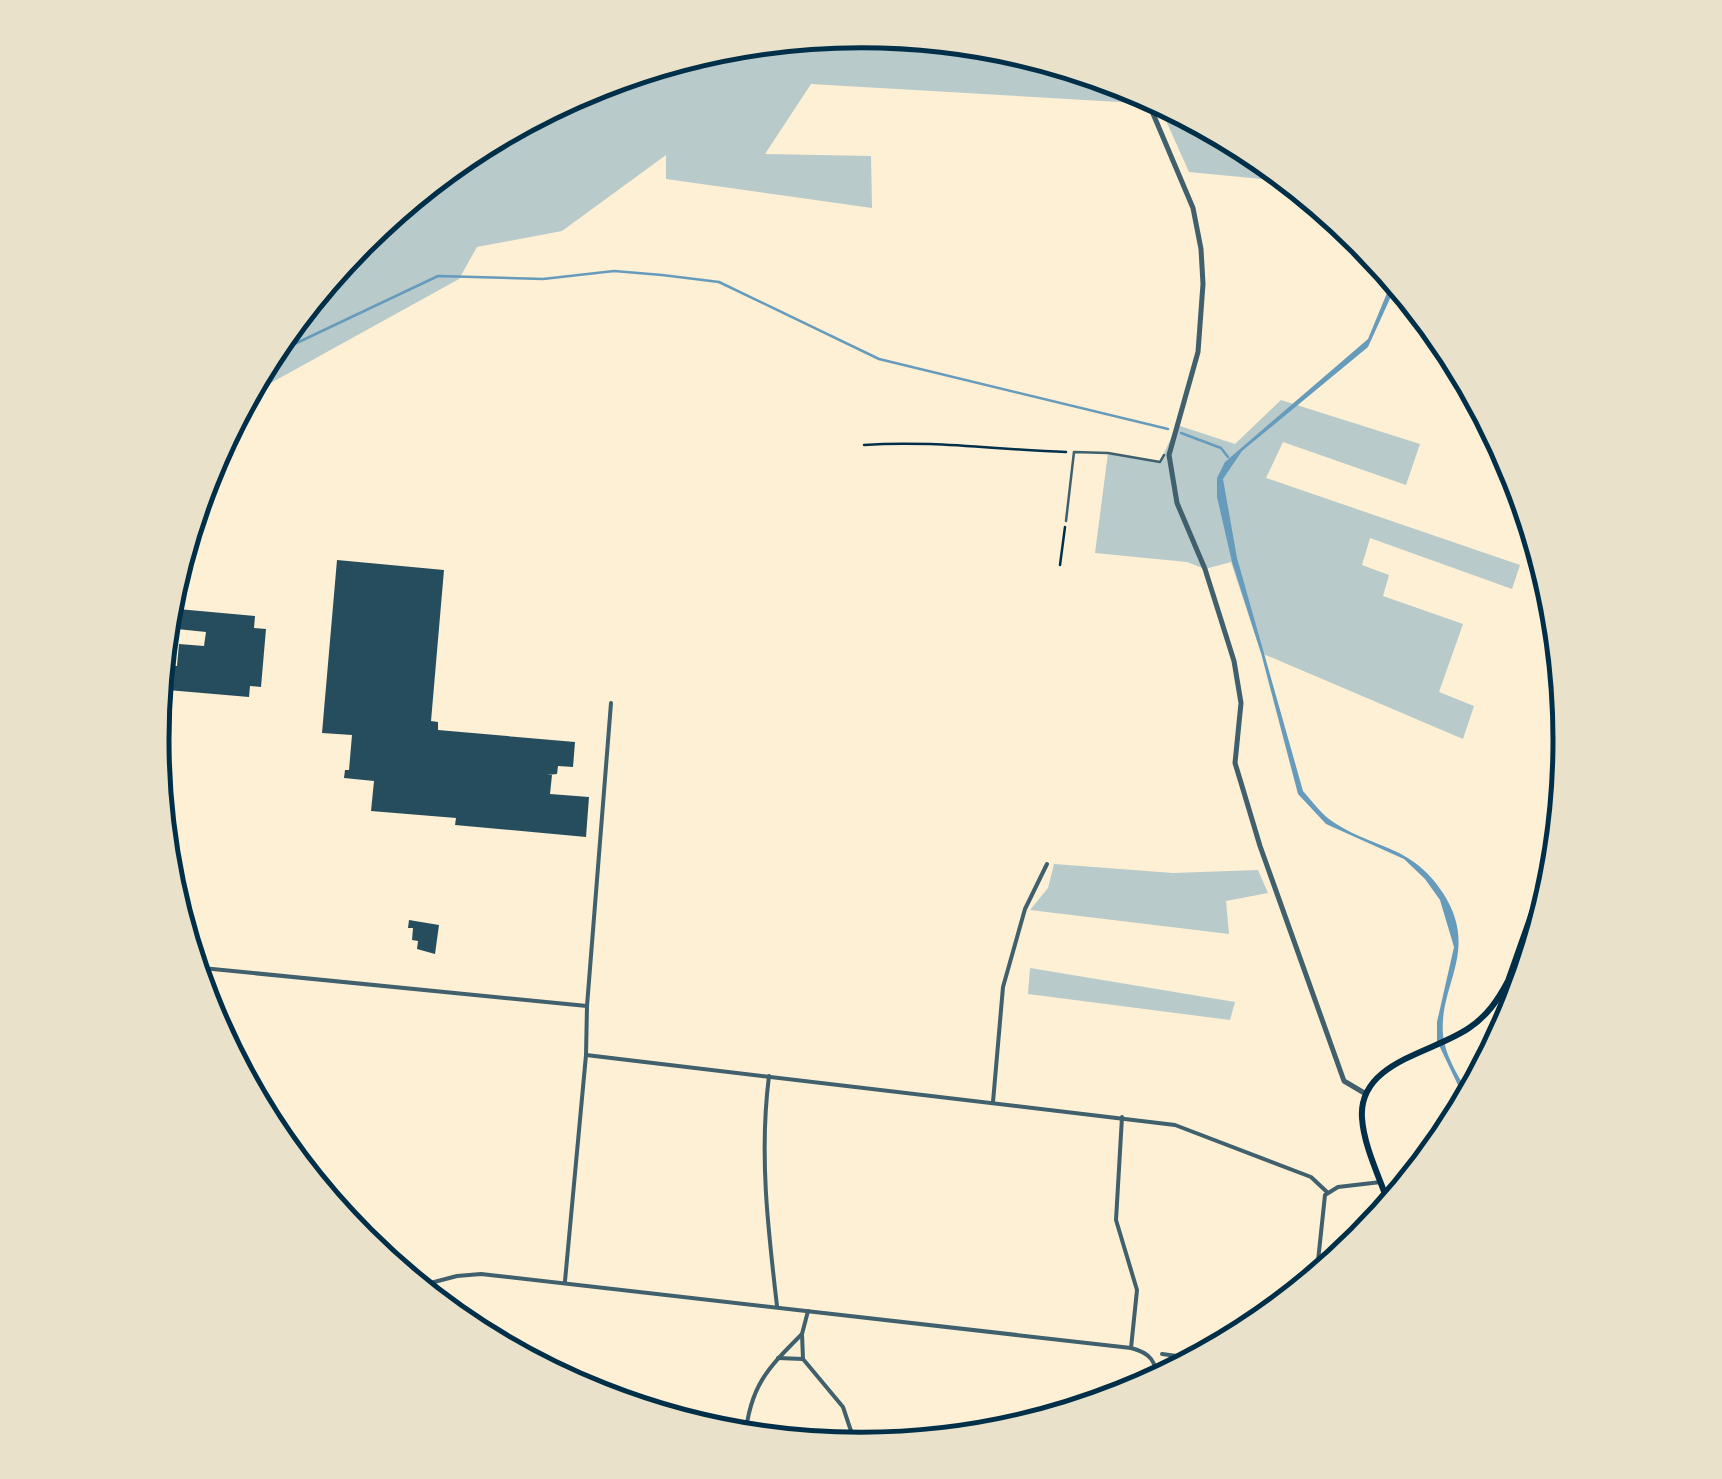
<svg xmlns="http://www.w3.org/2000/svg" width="1722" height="1479" font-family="'Nunito Sans',sans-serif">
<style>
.green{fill:#b9caca}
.water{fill:#669bbc}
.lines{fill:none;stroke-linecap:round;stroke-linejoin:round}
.stream{stroke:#669bbc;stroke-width:2.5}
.building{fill:#264d5e}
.path{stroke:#003049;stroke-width:2.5}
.service{stroke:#3f606c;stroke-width:2.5}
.minor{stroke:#3f606c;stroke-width:4}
.tertiary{stroke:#3f606c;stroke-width:5}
.secondary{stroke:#003049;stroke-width:6}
.rim{fill:none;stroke:#003049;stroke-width:5}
</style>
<rect width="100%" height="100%" fill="#fdf0d5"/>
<g class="green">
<polygon points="861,30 1000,44 1128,83 1136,103 811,84 765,154 871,156 872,208 666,179 666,155 562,231 477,247 459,279 242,399 271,345 360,237 467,149 590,84 723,44"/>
<polygon points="1155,96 1256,150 1294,182 1189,172"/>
<polygon points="1281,400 1420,444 1406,485 1283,442 1266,478 1520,565 1512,589 1370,538 1362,565 1389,575 1383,596 1463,624 1439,692 1474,706 1463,739 1261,653 1231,562 1205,569 1187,562 1095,553 1108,453 1160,462 1177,425 1235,444"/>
<polygon points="1054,864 1173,873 1258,870 1268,893 1226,901 1229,934 1030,910 1048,888"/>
<polygon points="1030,968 1235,1002 1230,1020 1028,994"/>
</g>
<path class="water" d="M 1394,276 L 1398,281 L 1368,347 L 1242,451 L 1223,479 L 1237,558 L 1303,791 C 1311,800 1320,812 1329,819 C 1370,849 1411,843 1443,893 C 1480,951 1439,984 1443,1034 C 1445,1057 1460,1078 1470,1097 L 1467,1104 L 1437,1041 L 1437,1022 L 1454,947 L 1440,900 L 1425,879 L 1404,859 L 1326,824 L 1298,794 L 1261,653 L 1232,562 L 1217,497 L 1217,478 L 1225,462 L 1368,339 Z"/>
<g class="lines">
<g class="stream">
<polyline points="265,358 438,276 543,279 614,271 662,275 719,282 879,359 1168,429"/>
<polyline points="1181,433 1221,448 1228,457"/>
</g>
</g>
<g class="building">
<polygon points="337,560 444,570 431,721 438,722 438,730 575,742 573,767 558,766 557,774 547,775 552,775 550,794 589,797 586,837 455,825 456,818 371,811 374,781 344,778 345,770 349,770 352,735 322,733"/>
<polygon points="178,609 255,616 254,628 266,629 261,687 250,686 249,697 156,689 159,664 177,666 179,644 204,646 206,632 177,629"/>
<polygon points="409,920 439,925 435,954 417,949 418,941 412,940 413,928 408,928"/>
</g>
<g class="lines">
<g class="path">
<path d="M 864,445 C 931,440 999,450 1066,452"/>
<polyline points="1060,565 1065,527"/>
</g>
<polyline class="service" points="1066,521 1074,452 1108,453 1160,462 1164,455"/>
<g class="minor">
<polyline points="192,967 587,1006"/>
<polyline points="586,1055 1175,1125 1311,1177 1327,1192"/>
<path d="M 769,1076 C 759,1154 768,1229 777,1306"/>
<polyline points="993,1102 1003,987 1025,909 1047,864"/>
<polyline points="1122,1117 1116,1220 1137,1290 1131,1348"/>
<polyline points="1316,1280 1325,1195 1338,1187 1381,1182"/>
<polyline points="565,1281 586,1055 587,1006 611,703"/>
<path d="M 415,1287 L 457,1276 L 481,1274 L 1131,1348 C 1151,1353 1155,1361 1159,1381"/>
<polyline points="808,1311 802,1334 803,1359 843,1407 857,1449"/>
<polyline points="1162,1354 1199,1359"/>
<polyline points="778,1358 803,1359"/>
<path d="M 745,1438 C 750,1386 767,1369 802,1334"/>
</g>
<polyline class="tertiary" points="1143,90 1193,208 1201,249 1203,284 1198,352 1169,455 1177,503 1205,569 1234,661 1241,703 1235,763 1242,786 1260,846 1344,1081 1366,1094"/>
<g class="secondary">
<path d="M 1390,1208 C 1381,1180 1364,1148 1362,1118 C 1358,1062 1433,1053 1469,1028 C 1487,1016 1498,1000 1508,981 L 1561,831"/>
<polyline points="967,1439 1157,1382"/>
</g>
</g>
<path d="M0 0H1722V1479H0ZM169 740a692 692 0 1 1 1384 0a692 692 0 1 1-1384 0Z" fill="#e9e1ca" fill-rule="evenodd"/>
<path class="rim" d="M169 740a692 692 0 1 1 1384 0a692 692 0 1 1-1384 0Z"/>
</svg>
